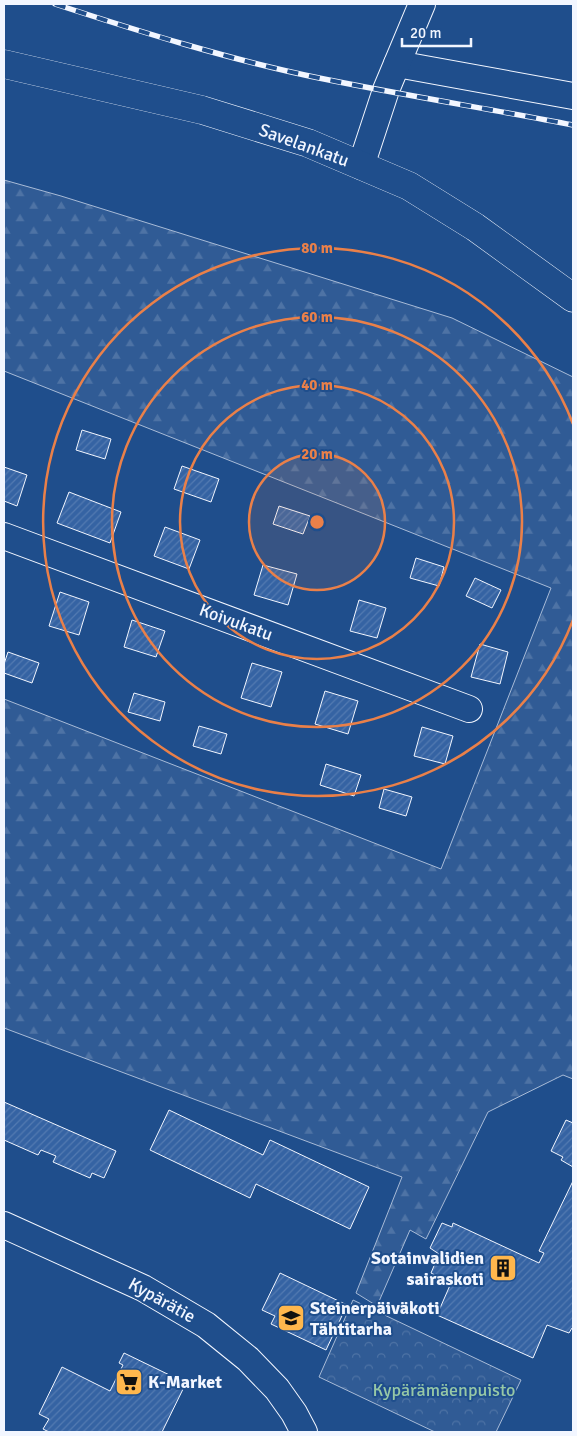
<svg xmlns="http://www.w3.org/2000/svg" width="577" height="1436" font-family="Signika,sans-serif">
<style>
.forest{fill:url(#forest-firs);stroke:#a8bbd7}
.park{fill:url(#park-crowns);stroke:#a8bbd7}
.building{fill:url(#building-hatch);stroke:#f2f6ff}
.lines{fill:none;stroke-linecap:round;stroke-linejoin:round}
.minor-casing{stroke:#f2f6ff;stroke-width:28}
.major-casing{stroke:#f2f6ff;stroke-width:29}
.minor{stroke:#1f4e8c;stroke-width:26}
.major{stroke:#1f4e8c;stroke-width:28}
.rail-casing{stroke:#f2f6ff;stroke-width:5.5}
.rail{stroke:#1f4e8c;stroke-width:4;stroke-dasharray:11;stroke-linecap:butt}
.ring{fill:none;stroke:#ea8049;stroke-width:2.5}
.labels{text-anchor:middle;stroke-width:4;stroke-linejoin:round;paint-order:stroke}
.street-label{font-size:18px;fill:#f2f6ff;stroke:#1f4e8c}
.poi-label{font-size:18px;font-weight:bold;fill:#f2f6ff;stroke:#1f4e8c;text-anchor:start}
.park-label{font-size:18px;fill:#97c8a6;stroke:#1f4e8c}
.centre{fill:#ea8049;stroke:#1f4e8c;stroke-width:2.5}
.ring-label{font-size:15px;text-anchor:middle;font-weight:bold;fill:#ea8049;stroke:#1f4e8c;stroke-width:4;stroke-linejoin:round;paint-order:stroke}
</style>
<defs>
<pattern id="forest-firs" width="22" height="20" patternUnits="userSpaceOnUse" patternTransform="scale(1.25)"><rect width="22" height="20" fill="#305b95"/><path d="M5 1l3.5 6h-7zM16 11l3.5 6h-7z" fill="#4e73a5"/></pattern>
<pattern id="park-crowns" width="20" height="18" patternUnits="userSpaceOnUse" patternTransform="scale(1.25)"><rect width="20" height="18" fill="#305b95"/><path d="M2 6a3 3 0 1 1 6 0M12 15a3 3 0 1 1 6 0" fill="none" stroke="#4e73a5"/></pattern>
<pattern id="building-hatch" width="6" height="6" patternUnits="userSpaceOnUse" patternTransform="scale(1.25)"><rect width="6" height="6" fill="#3563a3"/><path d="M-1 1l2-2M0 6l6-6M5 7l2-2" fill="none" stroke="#537ab1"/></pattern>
</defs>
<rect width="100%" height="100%" fill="#1f4e8c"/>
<polygon class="forest" points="4,180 61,196 452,318 573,377 573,1079 563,1075 488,1112 426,1239 410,1230 377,1306 356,1293 402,1177 4,1028 4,699 441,869 551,588 4,371"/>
<polygon class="park" points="353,1300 521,1380 496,1432 435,1432 319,1377"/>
<g class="building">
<polygon points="82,430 111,439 105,459 76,450"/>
<polygon points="182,466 219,479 211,502 174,489"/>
<polygon points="4,467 27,475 17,506 4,501"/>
<polygon points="69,492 121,512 110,543 57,523"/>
<polygon points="279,506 310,516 303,534 273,524"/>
<polygon points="165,527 200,540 189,569 154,556"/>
<polygon points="416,558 444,567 439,586 410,578"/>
<polygon points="263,565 297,574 288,605 254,595"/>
<polygon points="475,578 501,590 492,608 466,596"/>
<polygon points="60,592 89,602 79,635 49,626"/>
<polygon points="359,600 386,608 377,638 350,631"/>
<polygon points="132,620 165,631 156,657 124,647"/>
<polygon points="480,644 508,652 500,684 471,677"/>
<polygon points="8,652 39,663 32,683 4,673 4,664"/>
<polygon points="252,663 282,672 271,707 241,698"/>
<polygon points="325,691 358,701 348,734 315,724"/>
<polygon points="134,693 165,702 160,721 128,712"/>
<polygon points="199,726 227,734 221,754 193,746"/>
<polygon points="422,727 453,736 445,764 414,756"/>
<polygon points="326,764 361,775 354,796 320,785"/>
<polygon points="384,789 412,797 406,816 379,808"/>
<polygon points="4,1102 116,1151 104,1178 92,1173 90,1178 53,1162 56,1156 41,1150 38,1155 4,1140"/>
<polygon points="169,1110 263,1155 270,1140 369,1187 350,1229 256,1184 250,1198 150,1150"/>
<polygon points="566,1120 573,1123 573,1167 561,1160 563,1157 551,1151"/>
<polygon points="573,1181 573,1329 572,1328 569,1333 547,1325 533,1358 437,1315 451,1283 431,1273 439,1254 430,1248 442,1223 452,1227 453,1223 539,1263 544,1253 539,1251"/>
<polygon points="280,1273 347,1305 326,1350 271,1324 275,1316 262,1310"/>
<polygon points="124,1353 186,1383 162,1432 49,1432 43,1429 49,1419 39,1414 62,1367 110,1391 123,1365 119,1363"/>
</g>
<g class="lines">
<g class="minor-casing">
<g id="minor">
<polyline points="397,64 573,96"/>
<polyline points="361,166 386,90 422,4"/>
<polyline points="4,536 469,709"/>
<polyline points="4,1225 143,1288 206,1325 248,1359 277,1389 294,1413 304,1432"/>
</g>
</g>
<g class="major-casing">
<polyline id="major" points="4,64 202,110 308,143 409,186 475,227 573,298"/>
</g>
<use href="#minor" class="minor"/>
<use href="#major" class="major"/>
<g class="rail-casing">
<path id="rail" d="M 55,4 C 141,32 231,60 319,78 C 403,95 489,109 573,125"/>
</g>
<use href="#rail" class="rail"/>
</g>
<circle cx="317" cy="522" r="68" fill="#ea8049" fill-opacity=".12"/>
<g class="ring">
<circle cx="317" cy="522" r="68"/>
<circle cx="317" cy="522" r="137"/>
<circle cx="317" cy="522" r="205"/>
<path d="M573 620A274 274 0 1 1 573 424"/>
</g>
<defs>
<g id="building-square" transform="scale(1.4375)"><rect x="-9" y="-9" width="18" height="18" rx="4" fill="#ffb74d" stroke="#1f4e8c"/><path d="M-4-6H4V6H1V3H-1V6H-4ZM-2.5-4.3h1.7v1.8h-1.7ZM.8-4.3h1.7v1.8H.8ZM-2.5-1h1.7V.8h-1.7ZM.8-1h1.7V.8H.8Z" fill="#111"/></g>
<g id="school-square" transform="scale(1.4375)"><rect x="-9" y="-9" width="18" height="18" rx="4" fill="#ffb74d" stroke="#1f4e8c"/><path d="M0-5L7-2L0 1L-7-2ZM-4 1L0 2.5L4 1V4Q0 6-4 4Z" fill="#111"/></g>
<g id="supermarket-square" transform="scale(1.4375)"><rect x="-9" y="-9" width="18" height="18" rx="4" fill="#ffb74d" stroke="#1f4e8c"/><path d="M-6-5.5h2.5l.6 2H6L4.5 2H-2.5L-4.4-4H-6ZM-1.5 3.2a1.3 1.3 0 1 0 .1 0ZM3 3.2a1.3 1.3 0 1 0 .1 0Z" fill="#111"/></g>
</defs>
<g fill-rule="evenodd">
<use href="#building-square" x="503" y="1268"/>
<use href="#school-square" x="291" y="1318"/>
<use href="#supermarket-square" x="129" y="1382"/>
</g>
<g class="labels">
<g class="street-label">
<text transform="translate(304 145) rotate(20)" y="6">Savelankatu</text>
<text transform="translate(236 622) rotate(20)" y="6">Koivukatu</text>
<text transform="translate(162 1300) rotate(29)" y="6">Kypärätie</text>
</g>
<g class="poi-label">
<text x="484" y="1264" text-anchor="end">Sotainvalidien<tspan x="484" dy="21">sairaskoti</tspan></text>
<text x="310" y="1314">Steinerpäiväkoti<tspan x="310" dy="21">Tähtitarha</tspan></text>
<text x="148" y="1388">K-Market</text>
</g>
<g class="park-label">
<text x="444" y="1396">Kypärämäenpuisto</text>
</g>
</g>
<circle cx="317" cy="522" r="8" class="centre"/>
<g class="ring-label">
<text x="317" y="253">80 m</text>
<text x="317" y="322">60 m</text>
<text x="317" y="390">40 m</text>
<text x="317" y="459">20 m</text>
</g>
<rect width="577" height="1436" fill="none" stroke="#f2f6ff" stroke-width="10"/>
<path d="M402 38v8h69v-8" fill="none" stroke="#f2f6ff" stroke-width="2.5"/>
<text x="410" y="38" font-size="15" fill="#f2f6ff" stroke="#1f4e8c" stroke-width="4" paint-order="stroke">20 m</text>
</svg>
